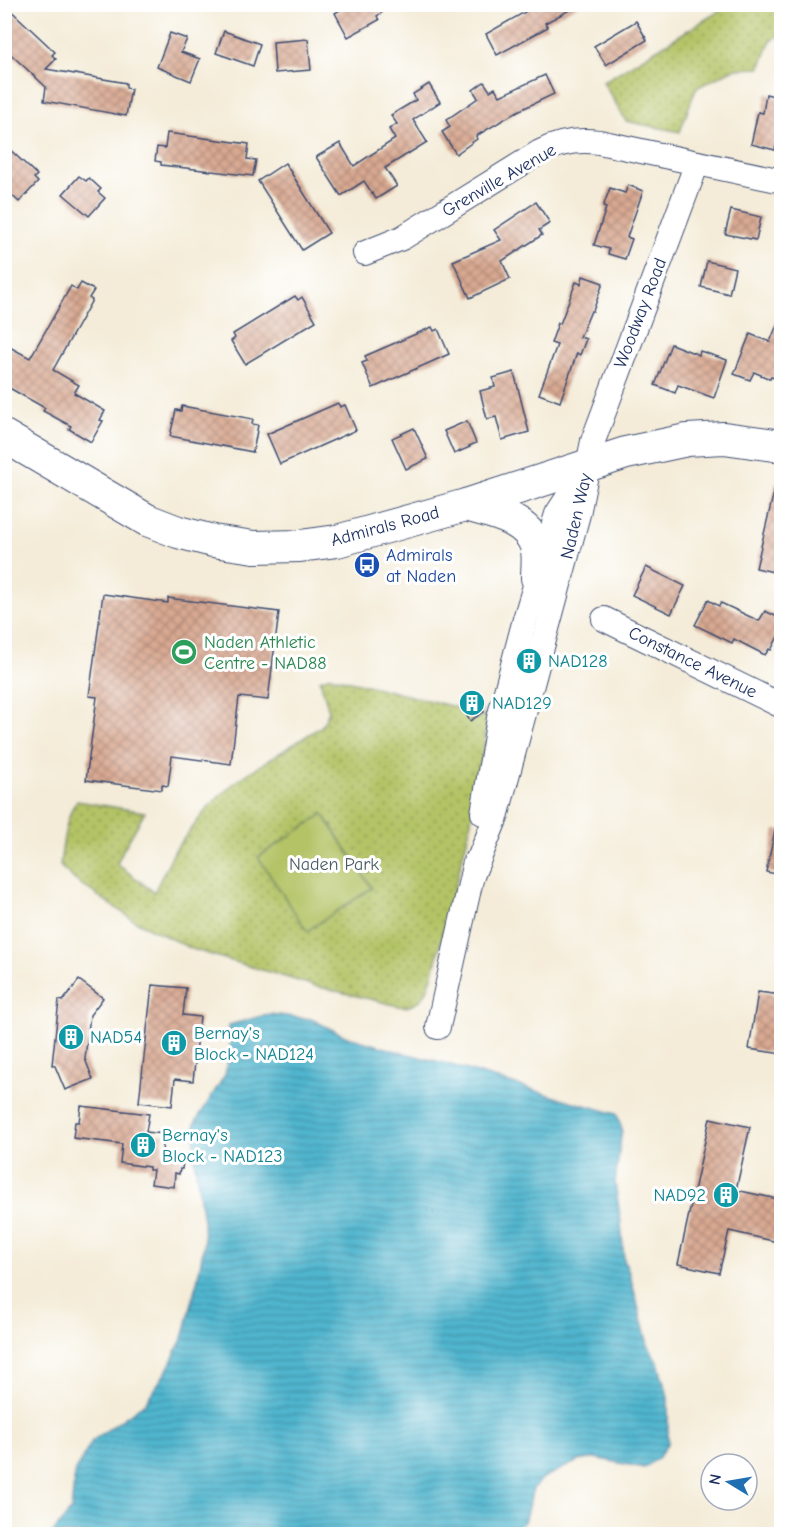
<svg xmlns="http://www.w3.org/2000/svg" width="786" height="1539" font-family="'Comic Neue',sans-serif">
<style>
.green{fill:url(#green-dots);stroke:#677962;stroke-width:1.5}
.pitch{fill:#b3c365;stroke:#677962;stroke-width:1.5}
.water{fill:url(#water-rules);stroke:#367296;stroke-width:1.5}
.building{fill:url(#building-cross-hatch)}
.lines{fill:none;stroke-linecap:round;stroke-linejoin:round}
.minor-casing{stroke:#3c4b70;stroke-width:26}
.major-casing{stroke:#3c4b70;stroke-width:34}
.minor{stroke:#fff;stroke-width:24}
.major{stroke:#fff;stroke-width:32}
.labels{text-anchor:middle;stroke-width:6;stroke-linejoin:round;paint-order:stroke}
.street-label{font-size:18px;fill:#1b2f5e;stroke:#fff}
.transit-label{font-size:18px;fill:#164399;stroke:#fff;text-anchor:start}
.leisure-label{font-size:18px;fill:#27864d;stroke:#fff;text-anchor:start}
.culture-label{font-size:18px;fill:#0d838f;stroke:#fff;text-anchor:start}
.park-label{font-size:18px;fill:#495b60;stroke:#fff}
</style>
<defs>
<pattern id="green-dots" width="8" height="8" patternUnits="userSpaceOnUse" patternTransform="scale(1.5)"><rect width="8" height="8" fill="#b3c365"/><path d="M2 2h.1M6 6h.1" fill="none" stroke="#919f56" stroke-width="1.8" stroke-linecap="round"/></pattern>
<pattern id="water-rules" width="6" height="5" patternUnits="userSpaceOnUse" patternTransform="scale(1.5)"><rect width="6" height="5" fill="#50b5ce"/><path d="M0 2.5h6" fill="none" stroke="#4294aa"/></pattern>
<pattern id="building-cross-hatch" width="8" height="8" patternUnits="userSpaceOnUse" patternTransform="scale(1.5)"><rect width="8" height="8" fill="#d9a991"/><path d="M0 0l8 8M0 8l8-8" fill="none" stroke="#af8a7a"/></pattern>
</defs>
<rect width="100%" height="100%" fill="#fff"/>
<filter id="ink" filterUnits="userSpaceOnUse"><feTurbulence type="fractalNoise" baseFrequency=".0167" numOctaves="2"/><feDisplacementMap in="SourceGraphic" scale="12" xChannelSelector="R" yChannelSelector="G"/><feConvolveMatrix kernelMatrix="1 2 1 2 8 2 1 2 1" color-interpolation-filters="sRGB"/></filter>
<filter id="wash" filterUnits="userSpaceOnUse"><feTurbulence type="fractalNoise" baseFrequency=".008" numOctaves="4" result="noise"/><feDisplacementMap in="SourceGraphic" scale="24" xChannelSelector="R" yChannelSelector="G"/><feGaussianBlur stdDeviation="1.35" result="paint"/><feColorMatrix in="noise" values="0 0 0 0 0 0 0 0 0 0 0 0 0 0 0 0 0 1.4 0 .05"/><feComposite in="paint" operator="in"/></filter>
<g filter="url(#wash)">
<rect width="100%" height="100%" fill="#f4ecd8"/>
<g class="green">
<polygon points="721,5 781,5 781,34 770,42 760,68 734,69 696,88 680,132 626,121 603,82 721,10"/>
<path d="M 330,676 L 463,709 L 470,721 L 482,716 L 482,714 L 489,716 L 469,832 L 433,973 C 428,990 424,1005 403,1007 L 315,986 L 192,949 L 135,921 L 75,880 L 60,866 C 62,850 66,812 77,801 L 145,812 L 123,850 L 117,864 L 154,892 L 175,850 L 209,806 L 232,785 L 250,772 L 322,726 L 329,711 L 320,680 Z"/>
</g>
<polygon class="pitch" points="323,814 372,888 307,931 258,857"/>
<polygon class="water" points="269,1014 311,1019 345,1036 396,1051 444,1063 556,1097 617,1114 622,1129 615,1183 621,1222 624,1260 630,1275 648,1345 658,1363 668,1397 668,1442 659,1457 644,1468 595,1458 578,1461 543,1478 533,1489 524,1522 508,1534 52,1534 71,1510 75,1472 92,1441 145,1403 166,1372 184,1335 197,1282 204,1245 203,1221 194,1158 195,1123 225,1075 230,1049 229,1025"/>
<g id="blocks">
<g class="building">
<polygon points="4,4 55,52 52,55 56,59 46,69 126,83 126,88 131,89 126,116 44,101 46,87 4,48"/>
<polygon points="350,4 395,4 377,16 379,20 348,37 335,13"/>
<polygon points="539,4 581,4 545,23 548,27 497,55 486,34"/>
<polygon points="636,21 647,40 606,65 594,46"/>
<polygon points="224,31 260,44 253,66 216,53"/>
<polygon points="170,33 187,39 181,52 200,59 191,81 157,67"/>
<polygon points="308,39 311,70 275,73 273,42"/>
<polygon points="545,75 554,94 518,111 476,136 477,139 456,154 442,132 450,127 446,120 478,98 473,90 484,82 490,91 495,88 500,96"/>
<polygon points="429,84 440,102 413,120 427,142 385,168 397,186 376,199 364,181 341,196 316,157 340,143 354,166 395,139 389,129 397,124 391,115 416,100 413,94"/>
<polygon points="766,94 782,98 782,123 775,150 751,144 758,112 763,113"/>
<polygon points="167,133 249,144 247,159 256,160 253,176 161,165 161,162 155,161 157,147 165,148"/>
<polygon points="4,144 37,175 34,178 38,182 19,202 4,188"/>
<polygon points="285,163 329,233 302,250 258,181"/>
<polygon points="79,176 86,181 89,178 101,189 98,192 105,198 89,216 63,194"/>
<polygon points="628,185 643,191 627,237 632,239 625,259 608,254 609,249 594,245 606,208 603,207 610,188 625,193"/>
<polygon points="536,202 550,223 539,230 542,235 502,261 510,279 470,298 453,261 501,240 494,230"/>
<polygon points="731,210 761,217 756,240 725,234"/>
<polygon points="707,261 735,268 729,294 701,287"/>
<polygon points="583,276 603,283 593,311 591,311 580,337 586,339 580,355 577,353 560,402 539,394 557,345 551,343 558,323 560,324 576,282 581,284"/>
<polygon points="81,283 94,290 89,298 92,300 53,370 79,385 74,393 105,411 100,420 103,421 91,442 69,429 71,426 43,411 45,408 4,385 4,344 30,358 71,286 77,290"/>
<polygon points="295,296 298,300 302,297 316,321 245,364 231,341 235,338 233,334"/>
<polygon points="781,315 782,380 771,377 770,379 754,372 750,380 734,374 750,334 770,342"/>
<polygon points="432,327 434,331 438,329 449,354 373,388 362,363 367,361 365,356"/>
<polygon points="671,344 699,355 700,351 727,360 714,398 678,385 675,393 655,385"/>
<polygon points="514,372 529,432 502,440 496,417 487,419 480,391 495,387 493,378"/>
<polygon points="338,403 340,407 345,405 356,430 280,464 267,434"/>
<polygon points="182,406 253,419 252,424 258,425 253,452 170,436 176,410 181,411"/>
<polygon points="467,421 476,443 469,446 470,447 454,454 444,431"/>
<polygon points="414,428 428,459 406,469 392,438"/>
<polygon points="776,483 782,484 782,574 756,568"/>
<polygon points="646,567 685,586 671,614 632,595"/>
<polygon points="103,594 168,603 168,598 279,612 268,700 239,697 231,764 172,756 168,786 162,785 162,790 86,780 97,697 89,696"/>
<polygon points="708,600 719,606 721,603 759,621 765,611 782,619 782,629 771,650 769,649 765,655 734,639 732,643 695,625"/>
<polygon points="478,700 484,712 470,721 463,709"/>
<polygon points="775,830 782,830 782,875 766,872"/>
<polygon points="79,980 103,998 90,1015 85,1059 93,1079 65,1090 55,1066 52,1065 59,1000 63,1001"/>
<polygon points="152,985 186,988 183,1015 200,1017 193,1081 175,1079 172,1106 139,1102"/>
<polygon points="758,992 782,995 782,1054 749,1049"/>
<polygon points="81,1106 149,1114 146,1132 164,1134 162,1152 184,1155 182,1169 180,1169 179,1174 175,1173 174,1187 151,1184 153,1170 149,1170 149,1167 120,1163 122,1144 73,1138 75,1122 79,1122"/>
<polygon points="710,1118 750,1127 736,1190 782,1200 782,1243 729,1231 719,1273 678,1264"/>
</g>
</g>
</g>
<g filter="url(#ink)">
<use href="#blocks" fill-opacity="0" stroke="#3c4b70" stroke-width="1.5"/>
<g class="lines">
<g class="minor-casing">
<g id="minor">
<path d="M 365,253 L 402,238 L 540,152 C 559,142 578,139 599,142 L 782,181"/>
<polyline points="604,619 782,706"/>
<polyline points="483,813 499,718 525,619 557,514 581,477"/>
<polyline points="472,876 496,817 578,514 593,441 697,163"/>
<polyline points="438,1027 475,862"/>
</g>
</g>
<g class="major-casing">
<g id="major">
<polyline points="4,436 147,520 178,532 213,541 254,547 300,546 337,541 466,505 626,453 687,440 724,438 782,446"/>
<path d="M 466,505 C 490,512 527,518 536,546 C 539,555 537,568 537,578"/>
</g>
</g>
<use href="#minor" class="minor"/>
<use href="#major" class="major"/>
</g>
</g>
<defs>
<g id="bus-disc" transform="scale(1.35)"><circle r="9.5" fill="#1a4fb4" stroke="#fff"/><path d="M-5-6H5V4H4V6H2V4H-2V6H-4V4H-5ZM-3.5-4V0h7V-4ZM-3.5 1.2v1.5H-2V1.2ZM2 1.2v1.5H3.5V1.2Z" fill="#fff"/></g>
<g id="stadium-disc" transform="scale(1.35)"><circle r="9.5" fill="#2e9e5b" stroke="#fff"/><path d="M0-5a6.5 5 0 1 0 0 10a6.5 5 0 1 0 0-10ZM-3.5-1.8h7v3.6h-7Z" fill="#fff"/></g>
<g id="building-disc" transform="scale(1.35)"><circle r="9.5" fill="#0f9aa8" stroke="#fff"/><path d="M-4-6H4V6H1V3H-1V6H-4ZM-2.5-4.3h1.7v1.8h-1.7ZM.8-4.3h1.7v1.8H.8ZM-2.5-1h1.7V.8h-1.7ZM.8-1h1.7V.8H.8Z" fill="#fff"/></g>
</defs>
<g fill-rule="evenodd">
<use href="#bus-disc" x="367" y="565"/>
<use href="#stadium-disc" x="184" y="652"/>
<use href="#building-disc" x="529" y="661"/>
<use href="#building-disc" x="472" y="703"/>
<use href="#building-disc" x="71" y="1037"/>
<use href="#building-disc" x="174" y="1043"/>
<use href="#building-disc" x="143" y="1145"/>
<use href="#building-disc" x="726" y="1195"/>
</g>
<g class="labels">
<g class="street-label">
<text transform="translate(499 180) rotate(-30)" y="6">Grenville Avenue</text>
<text transform="translate(640 313) rotate(-69)" y="6">Woodway Road</text>
<text transform="translate(576 516) rotate(-77)" y="6">Naden Way</text>
<text transform="translate(385 526) rotate(-15)" y="6">Admirals Road</text>
<text transform="translate(693 662) rotate(26)" y="6">Constance Avenue</text>
</g>
<g class="transit-label">
<text x="386" y="561">Admirals<tspan x="386" dy="21">at Naden</tspan></text>
</g>
<g class="leisure-label">
<text x="204" y="648">Naden Athletic<tspan x="204" dy="21">Centre - NAD88</tspan></text>
</g>
<g class="culture-label">
<text x="548" y="667">NAD128</text>
<text x="492" y="709">NAD129</text>
<text x="194" y="1039">Bernay's<tspan x="194" dy="21">Block - NAD124</tspan></text>
<text x="90" y="1043">NAD54</text>
<text x="162" y="1141">Bernay's<tspan x="162" dy="21">Block - NAD123</tspan></text>
<text x="706" y="1201" text-anchor="end">NAD92</text>
</g>
<g class="park-label">
<text x="334" y="870">Naden Park</text>
</g>
</g>
<rect width="786" height="1539" fill="none" stroke="#fff" stroke-width="24"/>
<g transform="translate(729 1482) rotate(281)"><circle r="28" fill="#ffffff" stroke="#a4acbf" stroke-width="1.5"/>
<path d="M0-4.5L10 22L0 15L-10 22Z" fill="#1f6fb2"/>
<text y="-9" font-size="16" font-weight="bold" text-anchor="middle" fill="#1b2f5e">N</text>
</g>
</svg>
